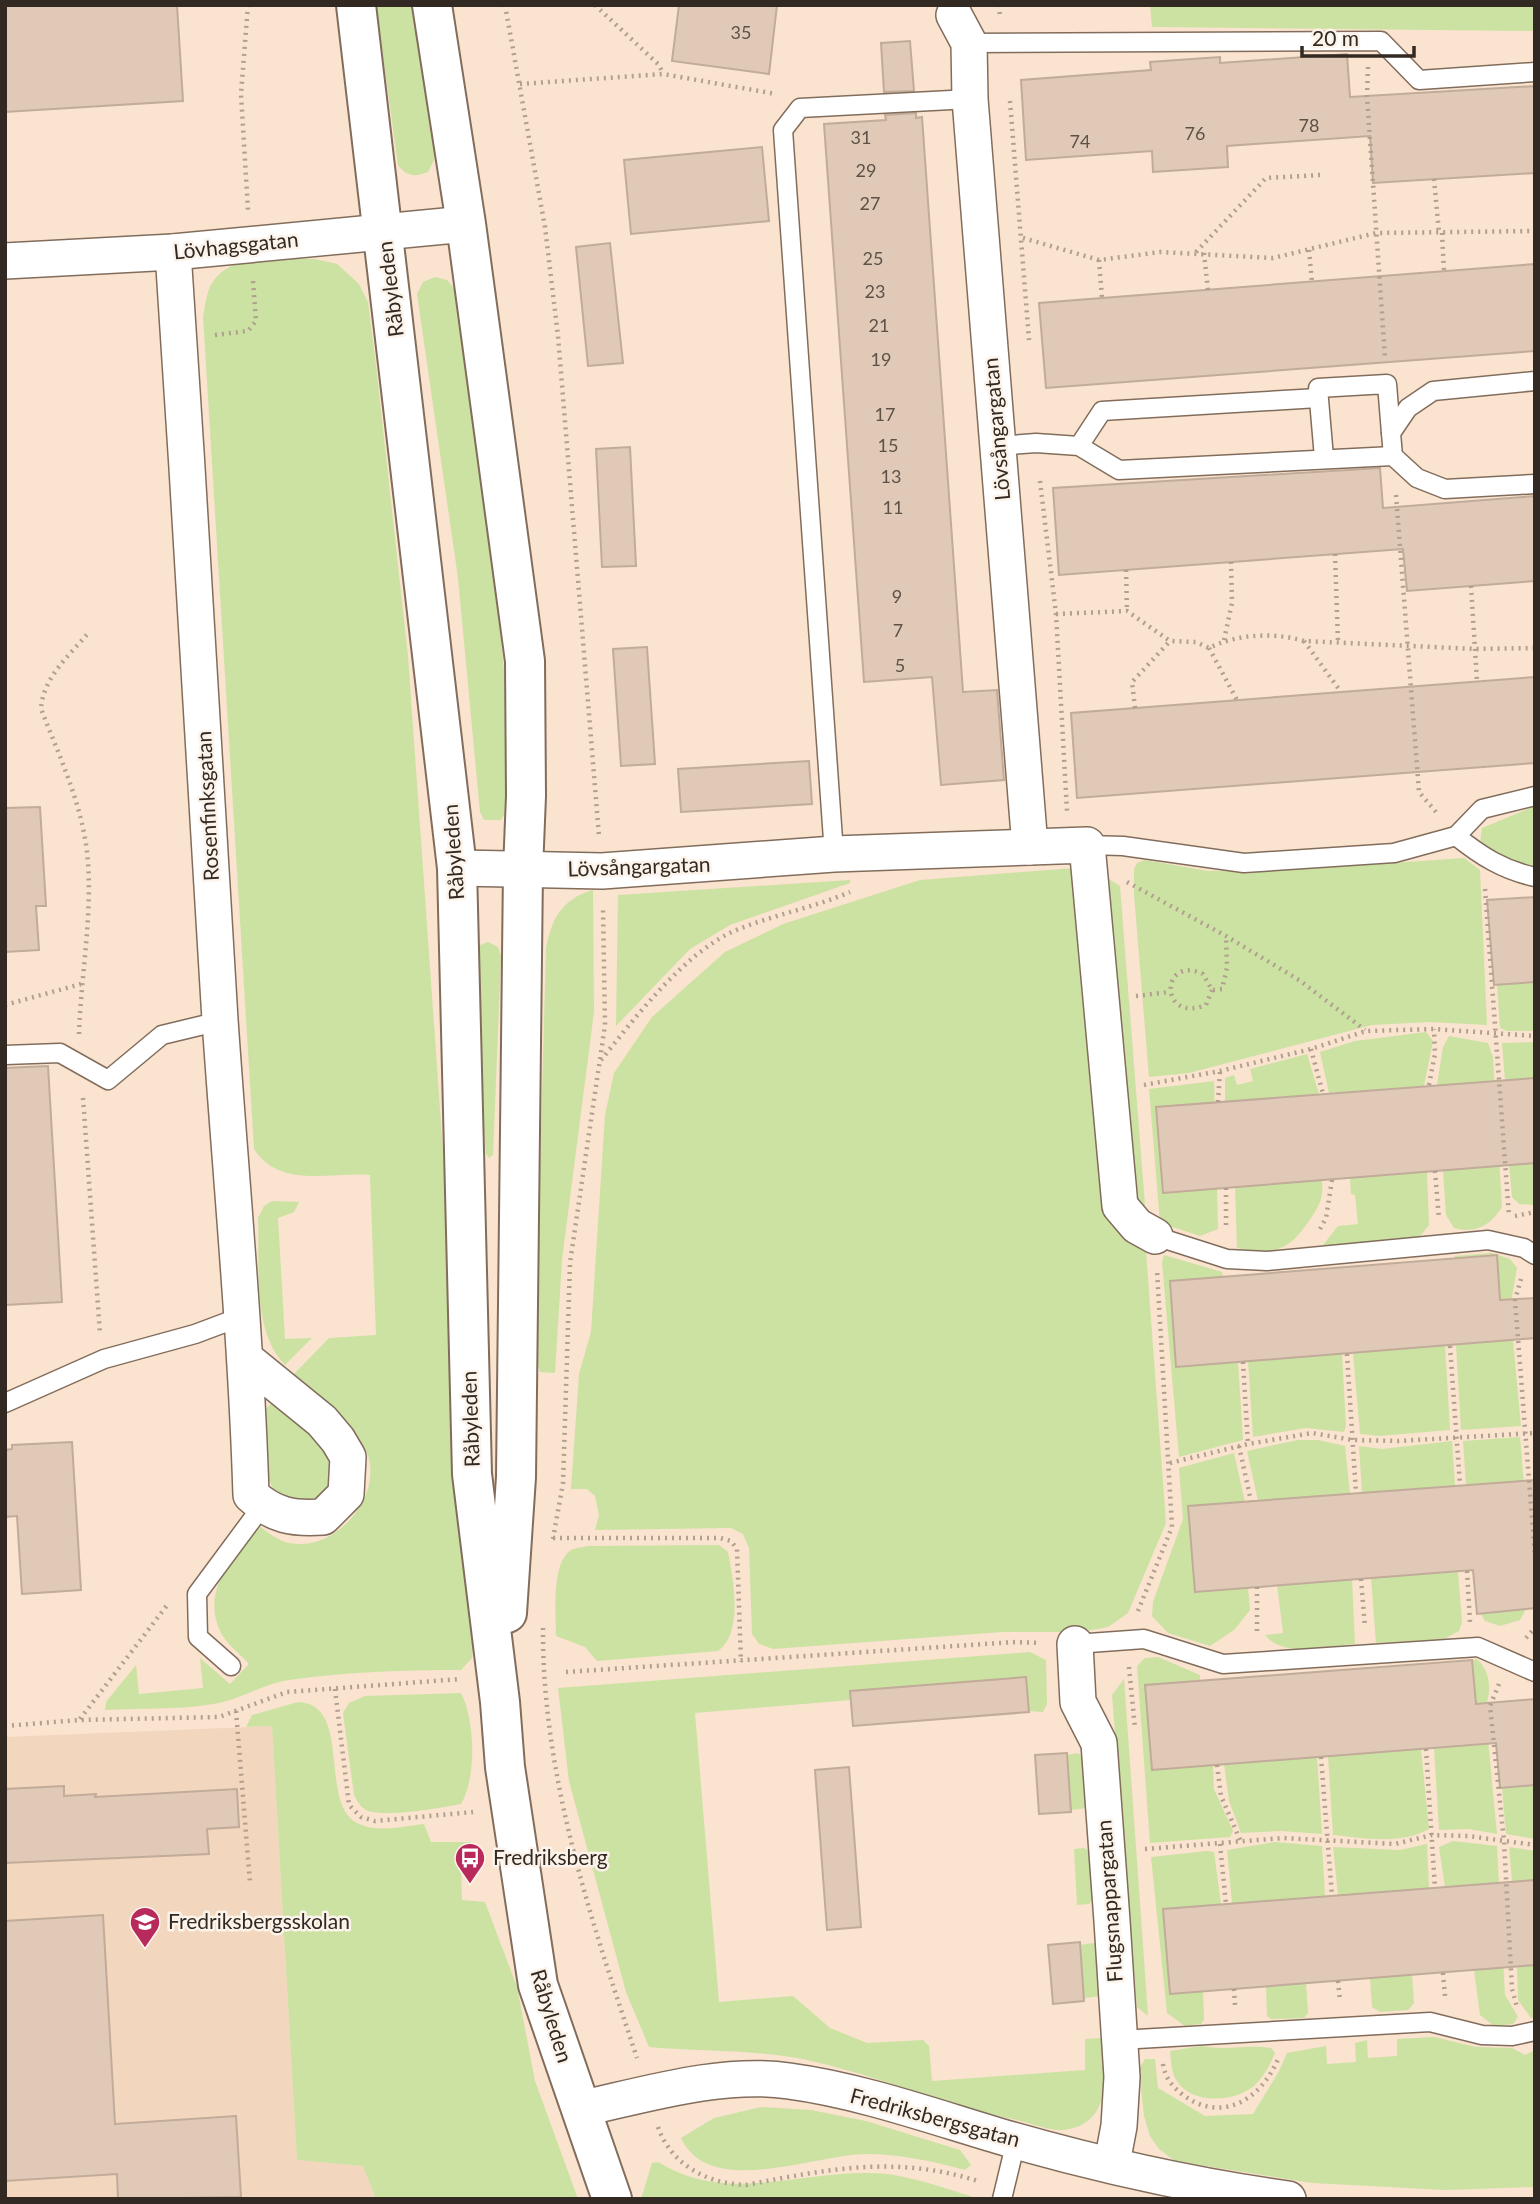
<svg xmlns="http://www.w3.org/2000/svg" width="1540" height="2204" font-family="Lato,sans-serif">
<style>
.built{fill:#f3d6be}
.green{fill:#cce2a3}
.building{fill:#e0c9b6;stroke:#c1ab99;stroke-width:2}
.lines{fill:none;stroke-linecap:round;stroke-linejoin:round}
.service-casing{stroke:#826d5c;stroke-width:21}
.minor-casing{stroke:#826d5c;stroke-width:38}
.secondary-casing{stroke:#826d5c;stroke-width:42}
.path{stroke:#b19f90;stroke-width:4.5;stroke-dasharray:2 5;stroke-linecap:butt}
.service{stroke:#fff;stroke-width:18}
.minor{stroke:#fff;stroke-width:35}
.secondary{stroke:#fff;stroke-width:38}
.labels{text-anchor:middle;stroke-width:5;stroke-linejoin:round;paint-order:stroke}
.number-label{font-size:18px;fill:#5e5247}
.street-label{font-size:21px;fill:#322a22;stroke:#fcf3eb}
.poi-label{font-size:21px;fill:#322a22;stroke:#fcf3eb;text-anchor:start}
</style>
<rect width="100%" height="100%" fill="#fae3cf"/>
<polygon class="built" points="272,1726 297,2160 364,2166 376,2199 5,2199 5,1737"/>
<g class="green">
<path d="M 376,5 L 413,5 L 435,158 L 428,172 C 415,177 407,177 398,165 Z"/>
<polygon points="1150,5 1535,5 1535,31 1152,27"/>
<path d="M 315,259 L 337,264 L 359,284 L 368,302 L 376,365 L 408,656 L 476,1619 L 472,1658 L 461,1670 C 403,1670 346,1672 289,1680 C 262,1684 240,1700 213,1704 C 178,1710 140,1708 105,1710 L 106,1702 L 136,1665 L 139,1694 L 203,1688 L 200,1658 L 230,1684 L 249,1664 C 240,1654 225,1643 220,1631 C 201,1590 234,1555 257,1524 C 267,1532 277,1540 289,1543 C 335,1553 384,1496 367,1453 C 353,1420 317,1401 294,1374 L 329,1338 L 376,1335 L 370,1175 C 329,1172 280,1189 254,1149 L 203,316 C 205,308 206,297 209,289 C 227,250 279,259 315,259 Z"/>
<polygon points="435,277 447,280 455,289 495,580 508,710 506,811 501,820 484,820 480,812 458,578 417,294 423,282"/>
<polygon points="1535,806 1535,868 1504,859 1480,843 1482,828"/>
<polygon points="1464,858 1480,870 1487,1025 1431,1022 1372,1025 1189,1073 1149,1077 1134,895 1134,869 1137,863 1145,860 1208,871 1306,869"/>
<polygon points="1074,868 1112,1221 1125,1239 1146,1251 1166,1523 1128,1613 1108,1627 1081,1632 1002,1632 773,1649 759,1644 752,1634 749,1548 743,1534 731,1528 595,1530 599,1515 595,1496 587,1489 571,1489 579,1374 591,1332 605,1115 614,1073 652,1017 725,952 783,924 920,880"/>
<polygon points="1109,879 1120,886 1146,1218 1134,1200"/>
<polygon points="850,880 850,883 730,925 690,949 616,1026 618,895"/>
<path d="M 593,890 L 594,1012 L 562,1260 L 555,1373 L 540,1372 L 535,1354 L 546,948 C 552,918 562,899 593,890 Z"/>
<polygon points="488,942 498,947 501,956 493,1155 489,1158 486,1154 470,960 475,947"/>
<polygon points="1535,982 1535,1031 1507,1031 1500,1028 1497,985"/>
<polygon points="1426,1032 1433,1041 1424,1086 1329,1093 1320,1052 1355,1041"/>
<path d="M 1449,1036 L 1488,1043 L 1493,1057 L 1502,1207 C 1491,1225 1476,1234 1454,1228 L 1446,1215 L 1443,1170 L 1490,1166 L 1484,1082 L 1437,1085 L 1443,1047 Z"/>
<polygon points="1535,1042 1535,1078 1505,1080 1502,1043"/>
<polygon points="1307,1054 1319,1094 1225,1102 1225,1078 1234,1075 1237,1085 1253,1081 1250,1069"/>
<polygon points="1214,1081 1218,1229 1200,1236 1160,1223 1149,1089"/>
<polygon points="1535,1163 1535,1205 1519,1204 1512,1197 1509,1165"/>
<polygon points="1427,1172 1429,1225 1417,1240 1327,1248 1323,1245 1338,1226 1358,1224 1355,1195 1351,1194 1350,1178"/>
<path d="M 1322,1180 C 1324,1198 1319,1207 1309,1221 C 1288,1252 1273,1255 1237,1248 L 1235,1187 Z"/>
<path d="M 272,1201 L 299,1202 L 294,1212 L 278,1218 L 285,1339 L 312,1338 L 285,1365 C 251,1330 260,1263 258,1218 L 264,1206 Z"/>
<polygon points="1492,1253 1510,1259 1517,1268 1510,1308 1521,1426 1461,1430 1456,1345 1503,1341 1497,1256 1455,1259 1455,1256"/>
<polygon points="1164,1255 1222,1272 1238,1362 1243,1440 1179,1457 1162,1262"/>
<polygon points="1445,1346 1450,1430 1379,1436 1360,1434 1353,1353"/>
<polygon points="1342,1354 1346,1426 1344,1432 1306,1428 1253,1437 1248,1361"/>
<path d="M 272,1403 L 279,1406 C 308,1435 349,1457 322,1501 L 287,1505 C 258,1482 266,1443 265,1409 Z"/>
<polygon points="1520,1437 1533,1596 1520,1620 1500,1626 1485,1621 1481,1614 1496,1612 1515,1482 1466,1485 1463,1441"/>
<polygon points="1298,1440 1318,1440 1345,1446 1350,1494 1258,1501 1247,1451"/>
<polygon points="1452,1441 1455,1486 1362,1493 1359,1446 1382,1449"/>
<polygon points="1234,1453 1245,1502 1188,1507 1195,1591 1248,1588 1250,1610 1234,1630 1210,1646 1168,1633 1152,1616 1153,1602 1183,1519 1179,1468"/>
<path d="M 719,1545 L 728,1552 C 733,1578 744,1633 718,1651 L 597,1661 L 585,1647 L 556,1636 C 556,1614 551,1563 571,1550 C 575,1548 583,1547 588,1546 Z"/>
<polygon points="1458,1572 1462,1622 1459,1631 1444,1639 1376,1643 1371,1578"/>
<path d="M 1352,1579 L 1355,1644 C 1328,1646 1284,1659 1265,1635 L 1283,1633 L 1277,1585 Z"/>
<path d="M 1030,1652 L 1046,1660 L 1047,1704 L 1043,1712 L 851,1700 L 695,1713 L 719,2002 L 793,1996 L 830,2028 L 867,2043 L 923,2040 L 929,2046 L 932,2081 L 1085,2070 L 1085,2039 L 1101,2038 L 1105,2041 C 1107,2074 1111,2126 1063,2130 C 1050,2131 1030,2123 1017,2120 C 944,2105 875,2074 802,2059 C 751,2049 700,2052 649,2047 L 626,1992 L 569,1781 L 558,1688 Z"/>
<polygon points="1158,1657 1200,1675 1200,1680 1146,1685 1152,1770 1213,1765 1214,1789 1233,1831 1230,1837 1150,1843 1137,1666 1145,1658"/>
<path d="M 1477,1659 C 1492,1673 1491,1692 1485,1709 L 1497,1834 L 1469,1829 L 1439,1830 L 1434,1748 L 1479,1745 L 1472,1660 Z"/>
<polygon points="1124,1679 1148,2016 1137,2007 1112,1695"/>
<path d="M 461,1693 C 475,1720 477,1777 461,1804 C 439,1808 390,1817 368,1811 C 361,1808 357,1801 354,1795 L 343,1713 L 349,1703 L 365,1696 Z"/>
<path d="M 298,1702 C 354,1704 317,1806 359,1824 C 377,1833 404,1826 424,1824 L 431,1842 L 471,1842 L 473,1860 L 461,1866 L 462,1900 L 485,1902 L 517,1987 L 535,2081 L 578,2199 L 376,2199 L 363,2166 L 297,2160 L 272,1726 L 246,1727 L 252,1715 Z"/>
<path d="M 1421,1749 L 1429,1829 C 1401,1845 1363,1838 1333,1835 L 1328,1756 Z"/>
<polygon points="1078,1753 1083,1758 1087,1808 1071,1810 1067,1755"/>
<polygon points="1317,1757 1322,1834 1281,1831 1241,1833 1229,1801 1224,1764"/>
<polygon points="1535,1786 1535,1839 1506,1834 1502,1787"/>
<polygon points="1453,1841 1497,1846 1505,1995 1518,2017 1513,2024 1494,2026 1480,2015 1474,1970 1497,1968 1490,1884 1445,1887 1439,1847"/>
<polygon points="1275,1842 1322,1846 1325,1896 1232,1903 1227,1850"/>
<polygon points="1427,1844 1429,1888 1338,1895 1333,1847 1400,1850"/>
<polygon points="1509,1847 1535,1851 1535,1880 1512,1882"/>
<polygon points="1084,1848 1089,1851 1093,1898 1089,1904 1077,1905 1074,1849"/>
<polygon points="1207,1851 1214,1852 1221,1904 1163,1909 1170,1993 1203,1991 1204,2020 1201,2024 1185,2026 1167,2013 1151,1857"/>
<polygon points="1093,1943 1097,1945 1102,1996 1084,1998 1081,1945"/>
<polygon points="1535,1965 1535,2017 1531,2018 1518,2000 1517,1967"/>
<polygon points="1412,1975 1414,2003 1408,2010 1380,2012 1372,2007 1370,1978"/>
<polygon points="1306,1983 1308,2013 1304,2018 1271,2019 1267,2016 1266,1987"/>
<polygon points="1434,2037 1476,2047 1512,2048 1525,2055 1535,2050 1535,2187 1445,2190 1312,2183 1175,2161 1159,2149 1150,2136 1144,2116 1139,2069 1145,2059 1155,2059 1158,2088 1205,2116 1253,2114 1278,2073 1287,2053 1326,2046 1327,2064 1356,2062 1355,2043 1367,2040 1368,2058 1397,2056 1397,2039"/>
<path d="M 1202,2046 C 1227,2051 1248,2044 1271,2048 L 1275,2053 C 1270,2065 1264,2077 1254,2086 C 1233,2103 1189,2105 1175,2078 C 1171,2070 1171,2059 1170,2051 Z"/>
<path d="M 761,2107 L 811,2110 L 866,2121 L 960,2150 L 971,2165 L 965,2170 C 932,2161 900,2154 865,2154 C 813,2155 709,2199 681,2138 L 714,2118 Z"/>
<path d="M 658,2162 C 727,2204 792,2172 869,2173 C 903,2173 941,2187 973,2197 L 641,2199 L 652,2163 Z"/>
</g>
<g class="building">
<polygon points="5,5 177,5 183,101 5,112"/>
<polygon points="679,5 777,5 769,74 672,61"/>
<polygon points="910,41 914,91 884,92 881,43"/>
<polygon points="1347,54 1350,97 1535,86 1535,173 1373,183 1370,136 1227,146 1228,167 1153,172 1152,151 1026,160 1021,80 1151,70 1150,62 1220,57 1220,63"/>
<polygon points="916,113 916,118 922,117 963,692 997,690 1004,780 941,785 932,677 864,682 824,124 886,120 885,115"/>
<polygon points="762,147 769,221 631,234 624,160"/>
<polygon points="610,243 623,363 588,366 576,247"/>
<polygon points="1535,264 1535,351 1046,388 1039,303"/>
<polygon points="630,447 636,566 602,567 596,449"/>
<polygon points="1380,468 1383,508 1535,496 1535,581 1407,591 1403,549 1059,575 1053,488"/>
<polygon points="647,647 655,764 621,766 613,649"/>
<polygon points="1535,677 1535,763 1077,798 1071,713"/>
<polygon points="809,761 812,804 681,812 678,769"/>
<polygon points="40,807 46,906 36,906 39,950 5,952 5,808"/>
<polygon points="1535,897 1535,982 1494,985 1487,900"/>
<polygon points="48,1066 62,1302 5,1305 5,1068"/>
<polygon points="1535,1078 1535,1163 1163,1193 1156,1107"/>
<polygon points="1497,1255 1500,1300 1535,1298 1535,1338 1176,1367 1170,1281"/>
<polygon points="72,1442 81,1590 22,1594 17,1516 5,1517 5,1450 12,1449 12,1445"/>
<polygon points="1535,1480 1535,1608 1477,1614 1473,1570 1195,1592 1188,1506"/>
<polygon points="1472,1660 1476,1704 1535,1699 1535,1785 1500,1788 1496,1743 1152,1770 1145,1685"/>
<polygon points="1026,1677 1029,1712 853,1726 850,1691"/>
<polygon points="1067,1753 1071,1812 1039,1814 1035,1755"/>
<polygon points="849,1767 861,1927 827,1930 815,1770"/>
<polygon points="64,1786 64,1796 96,1794 95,1797 237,1789 239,1827 207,1829 209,1854 5,1863 5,1789"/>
<polygon points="1535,1880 1535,1965 1170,1994 1163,1909"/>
<polygon points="103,1915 115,2124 236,2116 241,2197 118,2199 117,2174 5,2181 5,1921"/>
<polygon points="1080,1942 1084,2001 1053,2004 1048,1945"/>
</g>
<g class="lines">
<g class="service-casing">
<g id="service">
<polyline points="969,43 1381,41 1419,80 1535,72"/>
<polyline points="1535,381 1433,391 1408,408 1391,433 1393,456 1417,478 1445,489 1535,484"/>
<polyline points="998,446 1036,443 1079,446 1119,470 1393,456"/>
<polyline points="1079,446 1102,411 1318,398"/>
<polyline points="1324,458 1318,388 1387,384 1391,433"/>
<path d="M 1456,836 C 1481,856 1503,870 1535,877"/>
<polyline points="1087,845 1123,846 1244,863 1394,853 1456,836 1482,809 1535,796"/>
<polyline points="834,854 783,130 800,108 970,99"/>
<polyline points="5,1055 60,1053 108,1080 162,1035 220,1021"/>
<polyline points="1155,1236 1227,1259 1267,1261 1488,1240 1524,1248 1535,1255"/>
<polyline points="5,1403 104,1359 195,1334 243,1316"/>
<polyline points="1075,1644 1144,1639 1223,1664 1478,1647 1535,1672"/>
<polyline points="231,1666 198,1637 197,1594 263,1505"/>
<polyline points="1120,2040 1430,2022 1482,2035 1512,2036 1535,2031"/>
<polyline points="1002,2199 1016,2141"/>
</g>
</g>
<g class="minor-casing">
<g id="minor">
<polyline points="954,15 969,43 970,99 1030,847"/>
<path d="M 173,252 C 191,508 203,765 220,1020 C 231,1179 246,1336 251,1495 C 274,1516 293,1519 323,1517 L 346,1494 L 348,1457 L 338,1440 L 322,1421 L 247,1360"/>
<polyline points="5,261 173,252 466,224"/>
<polyline points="457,868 602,871 834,854 1087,845 1120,1206 1137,1226 1155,1236"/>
<polyline points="1075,1644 1078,1702 1099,1743 1112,1921 1122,2077 1119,2126 1112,2163"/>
<path d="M 580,2109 C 644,2095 723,2071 789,2081 C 863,2091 937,2118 1009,2139 C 1100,2165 1194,2186 1288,2199"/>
</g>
</g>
<g class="secondary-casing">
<g id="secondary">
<polyline points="356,5 457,868 472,1474 500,1702 505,1767 538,1985 612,2199"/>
<polyline points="432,5 466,224 525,661 526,796 523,870 516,1477 507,1613"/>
</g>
</g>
<g class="path">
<polyline points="248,5 241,94 248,210"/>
<polyline points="505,5 545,227 558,336 599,836"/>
<polyline points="595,5 659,65 663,74"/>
<polyline points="999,5 1000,16"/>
<polyline points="1368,67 1367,96 1385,358"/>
<polyline points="520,84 663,74 776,94"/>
<polyline points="1010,101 1029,340"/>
<polyline points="1434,179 1439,233"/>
<polyline points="1442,233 1444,271"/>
<polyline points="1023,238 1099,260 1161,252 1273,258 1376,233 1535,231"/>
<polyline points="1309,250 1312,282"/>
<polyline points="1196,252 1266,178 1320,175"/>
<polyline points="1204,253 1208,290"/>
<polyline points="1099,260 1102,298"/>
<polyline points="215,335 248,331 256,321 253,281"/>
<polyline points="1040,481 1056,614 1067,811"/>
<polyline points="1396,495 1419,792 1436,812"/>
<polyline points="1335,554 1338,642"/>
<polyline points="1126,570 1127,611"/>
<polyline points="1471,586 1477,681"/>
<path d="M 1056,614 L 1127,611 L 1170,641 L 1196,642 L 1209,648 C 1236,634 1275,632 1304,641 L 1476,649 L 1535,648"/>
<polyline points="1224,640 1232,603 1231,562"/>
<polyline points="1304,641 1341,692"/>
<polyline points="1209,648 1237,700"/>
<polyline points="1135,708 1132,682 1170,641"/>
<polyline points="1127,882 1226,936 1299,980 1365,1030"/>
<polyline points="1485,889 1509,1216"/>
<path d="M 1212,990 L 1206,1005 C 1159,1024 1160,954 1203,974 L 1212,990 L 1222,989 L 1227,968 L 1226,936"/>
<polyline points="1136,996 1169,992"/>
<polyline points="5,1005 81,984"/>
<path d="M 79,1034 C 81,976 92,919 88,862 C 84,808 60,758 41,709 C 43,677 70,655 89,632"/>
<polyline points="1311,1049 1323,1094"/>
<path d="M 601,1060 C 635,1018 683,954 734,931 C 772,915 813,908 850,892"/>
<polyline points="1144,1085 1220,1071 1311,1049 1366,1031 1434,1029 1535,1036"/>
<polyline points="1429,1085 1435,1054 1434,1029"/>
<polyline points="83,1098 100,1334"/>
<polyline points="1218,1102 1220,1071"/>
<polyline points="1435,1171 1439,1219"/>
<polyline points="1226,1188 1226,1229"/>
<polyline points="1515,1216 1535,1212"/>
<polyline points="1320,1229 1326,1218 1332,1180"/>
<polyline points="1521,1279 1515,1300 1535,1557"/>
<polyline points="1450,1346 1460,1485"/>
<polyline points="1347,1354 1356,1493"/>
<polyline points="1243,1362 1248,1444"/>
<polyline points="1239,1446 1251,1501"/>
<polyline points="1170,1463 1248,1444 1312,1433 1353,1440 1398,1441 1535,1433"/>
<polyline points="553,1538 720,1538 731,1541 737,1549 741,1662"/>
<polyline points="553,1539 563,1483 570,1263 605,1025 603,908"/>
<polyline points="1467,1571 1470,1622"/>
<polyline points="1361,1579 1365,1627"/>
<polyline points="1257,1587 1257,1635"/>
<polyline points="1138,1611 1172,1527 1157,1270"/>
<path d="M 543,1628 C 542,1775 591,1920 637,2058"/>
<polyline points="1526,1638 1535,1628"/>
<polyline points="1129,1667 1135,1728"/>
<polyline points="566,1672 1015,1642 1040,1643"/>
<polyline points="1499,1684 1490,1706 1504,1841 1512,1989 1517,2007"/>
<polyline points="335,1689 349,1805 361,1817 375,1821 473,1812"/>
<polyline points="236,1711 250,1883"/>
<polyline points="80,1719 168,1604"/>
<polyline points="5,1726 79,1720 219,1717 287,1692 461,1679"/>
<polyline points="1426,1749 1435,1888"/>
<polyline points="1321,1757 1332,1896"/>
<polyline points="1217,1765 1221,1796 1241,1842"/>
<polyline points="1220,1844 1226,1904"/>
<polyline points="1145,1849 1283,1838 1395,1844 1432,1835 1468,1836 1535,1845"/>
<polyline points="1443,1973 1445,1996"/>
<polyline points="1338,1981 1340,2001"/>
<polyline points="1234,1989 1235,2006"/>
<path d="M 1163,2064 C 1165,2078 1172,2086 1183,2095 C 1223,2124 1261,2099 1278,2059"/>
<path d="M 658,2127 C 671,2165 708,2184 746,2185 C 829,2169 895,2155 978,2181"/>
</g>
<use href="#service" class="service"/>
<use href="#minor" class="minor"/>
<use href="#secondary" class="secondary"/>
</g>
<defs>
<g id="bus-pin" transform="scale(1.575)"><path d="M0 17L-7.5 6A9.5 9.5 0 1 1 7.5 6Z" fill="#b82a5b" stroke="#fcf3eb"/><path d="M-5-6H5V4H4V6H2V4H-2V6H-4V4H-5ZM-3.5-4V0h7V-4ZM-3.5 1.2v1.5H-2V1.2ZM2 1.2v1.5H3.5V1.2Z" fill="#fff"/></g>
<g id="school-pin" transform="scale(1.575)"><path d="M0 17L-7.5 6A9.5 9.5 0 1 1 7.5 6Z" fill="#b82a5b" stroke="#fcf3eb"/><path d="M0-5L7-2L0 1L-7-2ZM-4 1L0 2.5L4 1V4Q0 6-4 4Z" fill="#fff"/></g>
</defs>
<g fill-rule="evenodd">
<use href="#bus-pin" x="470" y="1858"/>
<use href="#school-pin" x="145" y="1922"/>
</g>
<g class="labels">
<g class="number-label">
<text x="741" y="39">35</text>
<text x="1309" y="132">78</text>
<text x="1195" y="140">76</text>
<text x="861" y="144">31</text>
<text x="1080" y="148">74</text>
<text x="866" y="177">29</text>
<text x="870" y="210">27</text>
<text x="873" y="265">25</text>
<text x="875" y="298">23</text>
<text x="879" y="332">21</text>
<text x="881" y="366">19</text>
<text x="885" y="421">17</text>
<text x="888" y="452">15</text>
<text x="891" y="483">13</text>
<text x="893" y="514">11</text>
<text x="897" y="603">9</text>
<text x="898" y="637">7</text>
<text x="900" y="672">5</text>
</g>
<g class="street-label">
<text transform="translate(236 246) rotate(-6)" y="7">Lövhagsgatan</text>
<text transform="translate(391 289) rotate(-97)" y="7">Råbyleden</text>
<text transform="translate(997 429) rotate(-95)" y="7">Lövsångargatan</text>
<text transform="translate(208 806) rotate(-93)" y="7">Rosenfinksgatan</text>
<text transform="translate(454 852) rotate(-94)" y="7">Råbyleden</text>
<text transform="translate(639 867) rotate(-2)" y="7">Lövsångargatan</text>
<text transform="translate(471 1419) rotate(-92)" y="7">Råbyleden</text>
<text transform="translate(1110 1901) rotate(-94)" y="7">Flugsnappargatan</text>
<text transform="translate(551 2016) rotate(73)" y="7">Råbyleden</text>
<text transform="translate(935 2118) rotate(15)" y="7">Fredriksbergsgatan</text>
</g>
<g class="poi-label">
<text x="493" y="1865">Fredriksberg</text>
<text x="168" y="1929">Fredriksbergsskolan</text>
</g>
</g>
<rect width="1540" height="2204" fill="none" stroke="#322a22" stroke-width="14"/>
<path d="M1302 46v10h112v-10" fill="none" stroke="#322a22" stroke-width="3.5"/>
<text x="1312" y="46" font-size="21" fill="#322a22" stroke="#fcf3eb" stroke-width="5" paint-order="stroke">20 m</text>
</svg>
